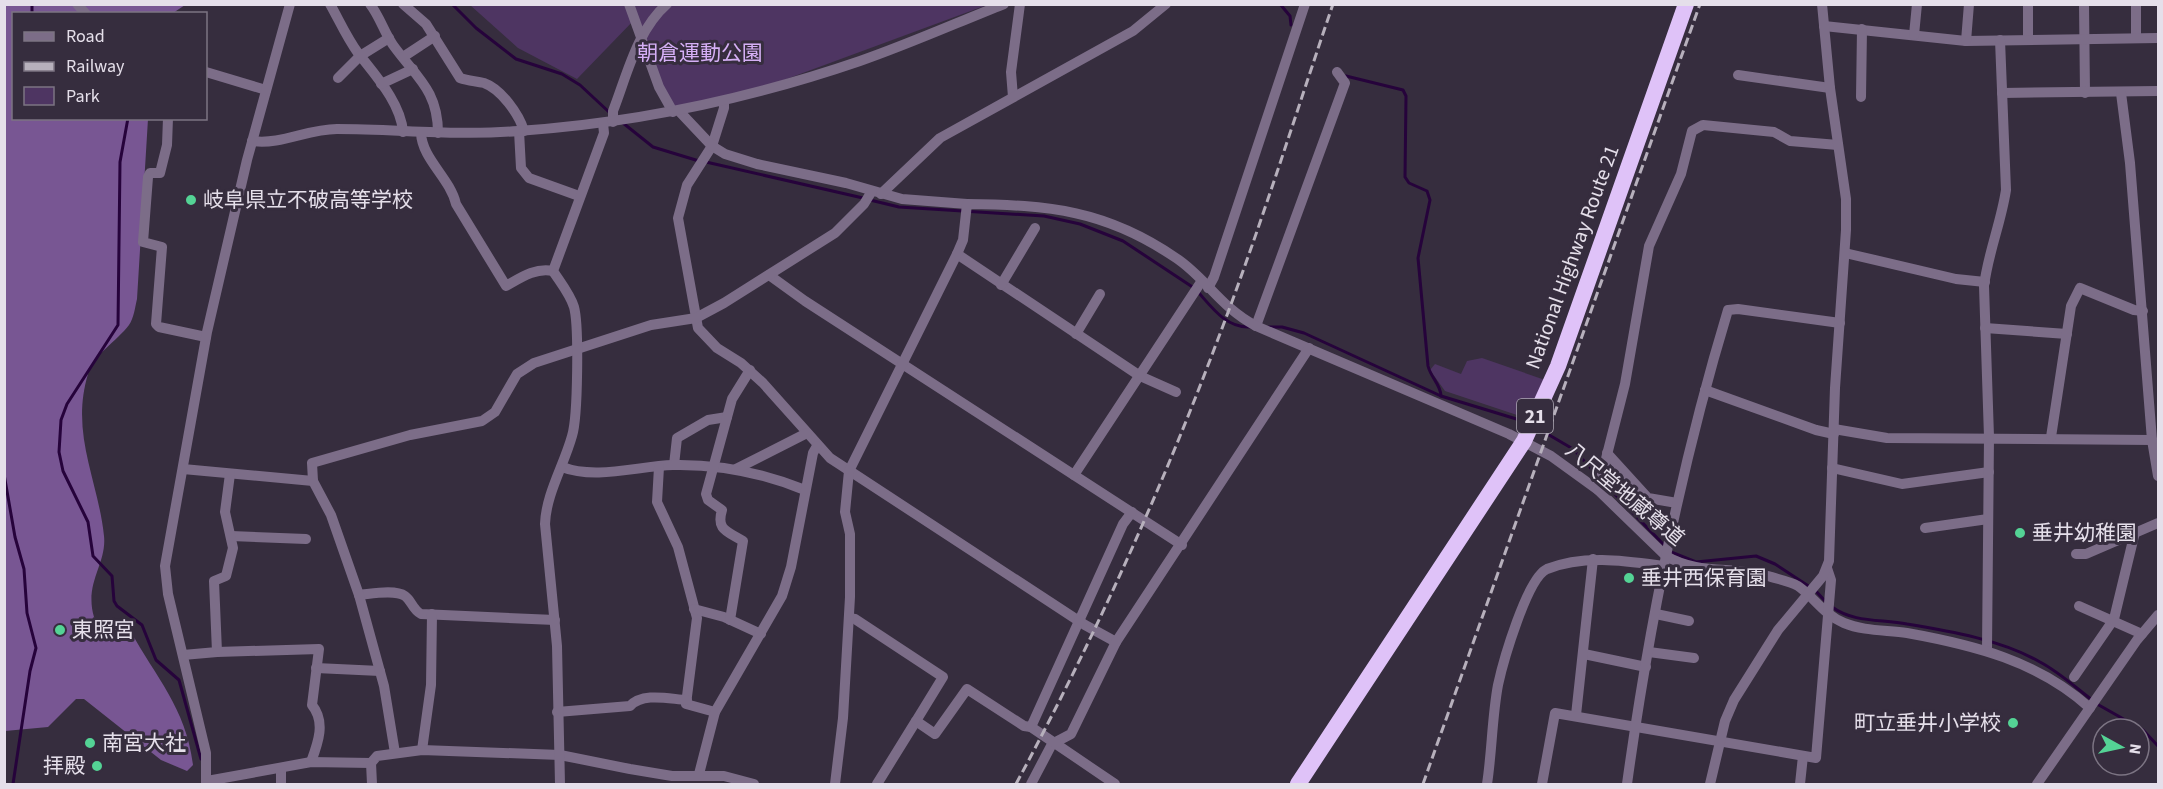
<svg xmlns="http://www.w3.org/2000/svg" width="2163" height="789" font-family="'Source Sans 3','Noto Sans JP',sans-serif">
<style>
.green{fill:#4e3562}
.forest{fill:#785693}
.lines{fill:none;stroke-linecap:round;stroke-linejoin:round}
.stream{stroke:#26033b;stroke-width:3}
.minor{stroke:#7c6d88;stroke-width:10}
.highway{stroke:#dfc2f8;stroke-width:16}
.rail{stroke:#b7b0bc;stroke-width:3;stroke-dasharray:9 4.5;stroke-linecap:butt}
.poi-dot{fill:#54d395;stroke:#362d3e;stroke-width:2}
.labels{text-anchor:middle;stroke-width:6;stroke-linejoin:round;paint-order:stroke}
.shield{fill:#362d3e;stroke:#b0aab6;stroke-width:1.5}
.shield-label{font-size:20px;font-weight:bold;fill:#e5dfea}
.park-label{font-size:21px;fill:#d5aff5;stroke:#362d3e}
.poi-label{font-size:21px;fill:#e5dfea;stroke:#362d3e;text-anchor:start}
.street-label{font-size:21px;fill:#e5dfea;stroke:#362d3e}
</style>
<rect width="100%" height="100%" fill="#362d3e"/>
<g class="green">
<polygon points="470,5 987,5 773,84 678,109 665,98 636,18 577,79 518,48"/>
<polygon points="1482,358 1545,380 1526,418 1445,391 1430,370 1435,364 1461,374 1467,361"/>
</g>
<path class="forest" d="M 5,5 L 185,5 L 173,13 L 14,14 L 14,118 L 148,119 L 137,299 C 135,307 134,318 129,325 C 117,341 93,355 88,374 C 70,434 98,479 104,536 C 107,564 84,583 94,617 L 130,630 C 156,678 186,708 193,765 L 187,771 L 161,760 L 84,699 L 76,699 L 48,727 L 5,731 Z"/>
<g class="lines">
<g class="stream">
<polyline points="452,4 476,28 516,59 562,74 580,85 609,112"/>
<polyline points="1280,4 1290,16 1291,25"/>
<polyline points="32,14 32,4"/>
<path d="M 1346,76 L 1403,90 L 1406,96 L 1405,177 L 1409,183 L 1427,191 L 1430,200 L 1418,258 L 1428,366 C 1431,378 1441,385 1441,396"/>
<polyline points="128,118 120,162 118,325 67,404 61,420 59,452 63,471 88,522 93,556 112,576 114,601 117,606 142,625 156,660 179,680 201,759"/>
<polyline points="623,123 653,147 699,161"/>
<polyline points="706,162 863,198"/>
<polyline points="870,200 899,207 1044,216 1080,224 1123,241 1194,288"/>
<path d="M 1199,293 C 1213,309 1227,328 1250,327"/>
<polyline points="1269,327 1282,327 1304,333 1441,396 1523,421"/>
<polyline points="1539,429 1573,449 1598,476"/>
<polyline points="4,474 15,537 24,569 27,613 36,648 30,671 13,784"/>
<polyline points="1604,483 1666,547"/>
<polyline points="1671,552 1696,562 1756,556 1775,564 1810,587"/>
<polyline points="1815,590 1825,601"/>
<path d="M 1832,607 C 1854,623 1881,619 1907,624 C 1950,631 2002,640 2040,662 C 2059,672 2075,687 2092,700"/>
<polyline points="2097,704 2143,730 2158,746"/>
</g>
<g class="minor">
<polyline points="77,4 86,14"/>
<path d="M 330,4 C 339,20 347,38 358,53 C 375,75 401,103 403,132"/>
<path d="M 370,4 C 380,17 384,32 393,45 C 416,77 438,90 438,133"/>
<path d="M 403,4 L 426,24 L 460,78 C 468,81 476,81 484,83 C 501,89 519,114 524,131"/>
<polyline points="629,4 659,87 673,112"/>
<polyline points="2028,4 2028,40"/>
<polyline points="2084,4 2085,93"/>
<polyline points="2136,4 2136,38"/>
<polyline points="1824,26 1966,41 2158,38"/>
<polyline points="1914,35 1917,4"/>
<polyline points="1966,41 1969,4"/>
<polyline points="403,57 435,36"/>
<polyline points="206,72 266,90"/>
<polyline points="1738,75 1830,88"/>
<polyline points="338,78 360,56 389,38"/>
<polyline points="381,84 413,69"/>
<polyline points="2002,93 2158,91"/>
<polyline points="2121,93 2130,163 2152,440 2158,476"/>
<polyline points="1013,97 1011,72 1020,4"/>
<polyline points="1861,97 1862,29"/>
<polyline points="724,101 724,108 712,146 687,185 678,218 698,328 717,348 741,363 763,383 830,458 1085,625 1116,642"/>
<polyline points="679,111 712,146 725,154 757,164 846,183 902,199 967,204"/>
<polyline points="168,118 167,145 160,173 150,173 148,177 143,242 162,247 156,324 159,327 206,337"/>
<path d="M 613,122 L 613,111 C 627,75 637,30 667,4"/>
<polyline points="519,131 521,168 529,178 579,196"/>
<path d="M 421,133 C 422,159 450,178 456,204 L 506,286 C 520,278 536,267 553,271"/>
<path d="M 252,141 C 282,145 307,129 337,129 C 397,129 458,136 518,131 C 636,123 749,99 860,61 C 909,44 956,23 1004,4"/>
<polyline points="881,194 940,138 1133,31 1166,4"/>
<polyline points="1845,253 1956,279 1985,282"/>
<polyline points="957,254 1140,376 1176,392"/>
<polyline points="769,275 805,301 1182,545"/>
<polyline points="1001,285 1035,228"/>
<polyline points="1208,288 1214,277 1305,4"/>
<polyline points="1256,326 1345,83 1337,72"/>
<polyline points="1985,328 2067,334"/>
<polyline points="1076,334 1100,294"/>
<polyline points="1705,390 1816,430 1834,434"/>
<polyline points="1834,429 1887,438 2152,440"/>
<polyline points="2051,437 2071,306 2080,288 2134,310 2143,311"/>
<polyline points="1607,453 1648,498 1677,503"/>
<polyline points="674,465 677,438 708,420 727,417"/>
<path d="M 562,467 C 596,480 638,466 673,465 C 719,464 763,473 805,490"/>
<polyline points="659,467 657,502 678,547 697,618 686,704 715,712"/>
<polyline points="1832,468 1902,484 1989,472"/>
<polyline points="183,469 313,481"/>
<polyline points="736,469 807,433"/>
<polyline points="1074,475 1201,282"/>
<polyline points="1598,490 1625,384 1649,246 1681,174 1692,131 1703,125 1774,132 1790,141 1838,145"/>
<polyline points="1925,528 1988,519"/>
<polyline points="231,536 306,539"/>
<polyline points="2076,554 2086,554 2158,523"/>
<path d="M 359,595 C 371,594 395,589 405,596 C 412,601 412,609 421,614 L 555,620"/>
<polyline points="2079,606 2142,634"/>
<polyline points="694,609 724,617 761,634"/>
<polyline points="1656,614 1689,621"/>
<polyline points="849,618 855,619 943,677 916,721 935,734 967,689 1024,726 1031,727"/>
<path d="M 730,620 L 743,541 C 727,531 716,530 722,510 L 708,500 L 706,494 L 732,399 L 750,370"/>
<path d="M 1987,650 L 1989,437 L 1984,286 C 1988,253 2001,223 2006,190 L 2000,40"/>
<path d="M 217,652 L 319,649 L 312,705 C 326,722 318,743 311,762"/>
<polyline points="1649,652 1694,658"/>
<polyline points="1584,654 1646,667"/>
<polyline points="183,655 217,652 214,581 226,576 233,548 225,512 230,474"/>
<polyline points="316,668 380,671"/>
<polyline points="2074,677 2114,619 2135,532"/>
<path d="M 557,712 L 630,706 C 643,692 669,699 687,700"/>
<polyline points="1576,715 1593,559"/>
<polyline points="422,750 431,685 432,614"/>
<polyline points="395,753 384,686 359,595 331,515 313,481 312,463 410,435 482,421 495,412 517,374 534,363 651,325 696,318 724,303 835,233 864,204 872,191"/>
<polyline points="281,768 281,784"/>
<polyline points="699,774 715,712 782,596 791,567 813,453 817,446"/>
<polyline points="207,781 311,762 371,763"/>
<polyline points="206,784 206,753 168,594 165,566 207,332 247,160 290,4"/>
<polyline points="372,784 371,763 377,756 422,750 560,755 630,769 672,776 724,776 754,784"/>
<path d="M 560,784 L 557,646 L 545,524 C 546,494 564,465 572,436 C 578,417 579,325 574,307 C 570,294 560,282 553,271 L 604,133 L 603,123"/>
<path d="M 835,784 L 843,718 L 850,597 L 850,534 L 845,512 L 849,471 L 957,254 L 963,240 L 967,204 C 1049,205 1106,210 1176,258 C 1206,278 1220,307 1256,326 L 1509,434 L 1551,456 L 1598,490 L 1666,556 C 1699,575 1731,566 1768,576 C 1777,579 1789,581 1798,586 C 1814,597 1824,615 1844,623 C 1863,631 1887,630 1907,633 C 1974,645 2038,661 2090,708"/>
<polyline points="877,784 916,721"/>
<polyline points="1031,784 1052,744 1071,734 1116,642 1309,348"/>
<polyline points="1115,784 1031,727 1123,524 1132,512"/>
<path d="M 1487,784 C 1492,752 1492,717 1498,685 C 1503,662 1527,578 1547,569 C 1584,554 1627,561 1664,566"/>
<polyline points="1542,784 1555,713 1816,758 1831,580 1827,568"/>
<path d="M 1627,784 C 1649,625 1681,465 1728,310 L 1738,309 L 1840,323"/>
<polyline points="1710,784 1725,721 1734,700 1778,630 1823,576 1829,561 1835,388 1846,230 1846,199 1830,88 1822,4"/>
<polyline points="1800,784 1803,756"/>
<polyline points="2037,784 2137,640 2158,615"/>
</g>
<polyline class="highway" points="1298,784 1524,441 1558,366 1686,4"/>
<g class="rail">
<path d="M 1016,784 C 1093,641 1161,491 1218,339 C 1260,229 1295,116 1333,4"/>
<polyline points="1423,784 1700,4"/>
</g>
</g>
<g class="poi-dot">
<circle cx="191" cy="200" r="6"/>
<circle cx="2020" cy="533" r="6"/>
<circle cx="1629" cy="578" r="6"/>
<circle cx="60" cy="630" r="6"/>
<circle cx="2013" cy="723" r="6"/>
<circle cx="90" cy="743" r="6"/>
<circle cx="97" cy="766" r="6"/>
</g>
<g class="labels">
<rect class="shield" x="1517" y="399" width="36" height="34" rx="4.5"/>
<g class="shield-label">
<text x="1535" y="423">21</text>
</g>
<g class="park-label">
<text x="700" y="60">朝倉運動公園</text>
</g>
<g class="poi-label">
<text x="203" y="207">岐阜県立不破高等学校</text>
<text x="2032" y="540">垂井幼稚園</text>
<text x="1641" y="585">垂井西保育園</text>
<text x="72" y="637">東照宮</text>
<text x="2001" y="730" text-anchor="end">町立垂井小学校</text>
<text x="102" y="750">南宮大社</text>
<text x="85" y="773" text-anchor="end">拝殿</text>
</g>
<g class="street-label">
<text transform="translate(1572 257) rotate(-70)" y="7">National Highway Route 21</text>
<text transform="translate(1625 494) rotate(40)" y="7">八尺堂地蔵尊道</text>
</g>
</g>
<rect width="2163" height="789" fill="none" stroke="#e5dfea" stroke-width="12"/>
<rect x="12" y="12" width="195" height="108" fill="#362d3e" stroke="#7c7483" stroke-width="1.5"/>
<rect x="24" y="32" width="30" height="9" fill="#7c6d88" stroke="#7c7483" stroke-width="1.5"/>
<text x="66" y="42" font-size="18" fill="#e5dfea">Road</text>
<rect x="24" y="62" width="30" height="9" fill="#b7b0bc" stroke="#7c7483" stroke-width="1.5"/>
<text x="66" y="72" font-size="18" fill="#e5dfea">Railway</text>
<rect x="24" y="87" width="30" height="18" fill="#4e3562" stroke="#7c7483" stroke-width="1.5"/>
<text x="66" y="102" font-size="18" fill="#e5dfea">Park</text>
<g transform="translate(2121 747) rotate(98)"><circle r="28" fill="#362d3e" stroke="#7c7483" stroke-width="1.5"/>
<path d="M0-4.5L10 22L0 15L-10 22Z" fill="#54d395"/>
<text y="-9" font-size="16" font-weight="bold" text-anchor="middle" fill="#e5dfea">N</text>
</g>
</svg>
